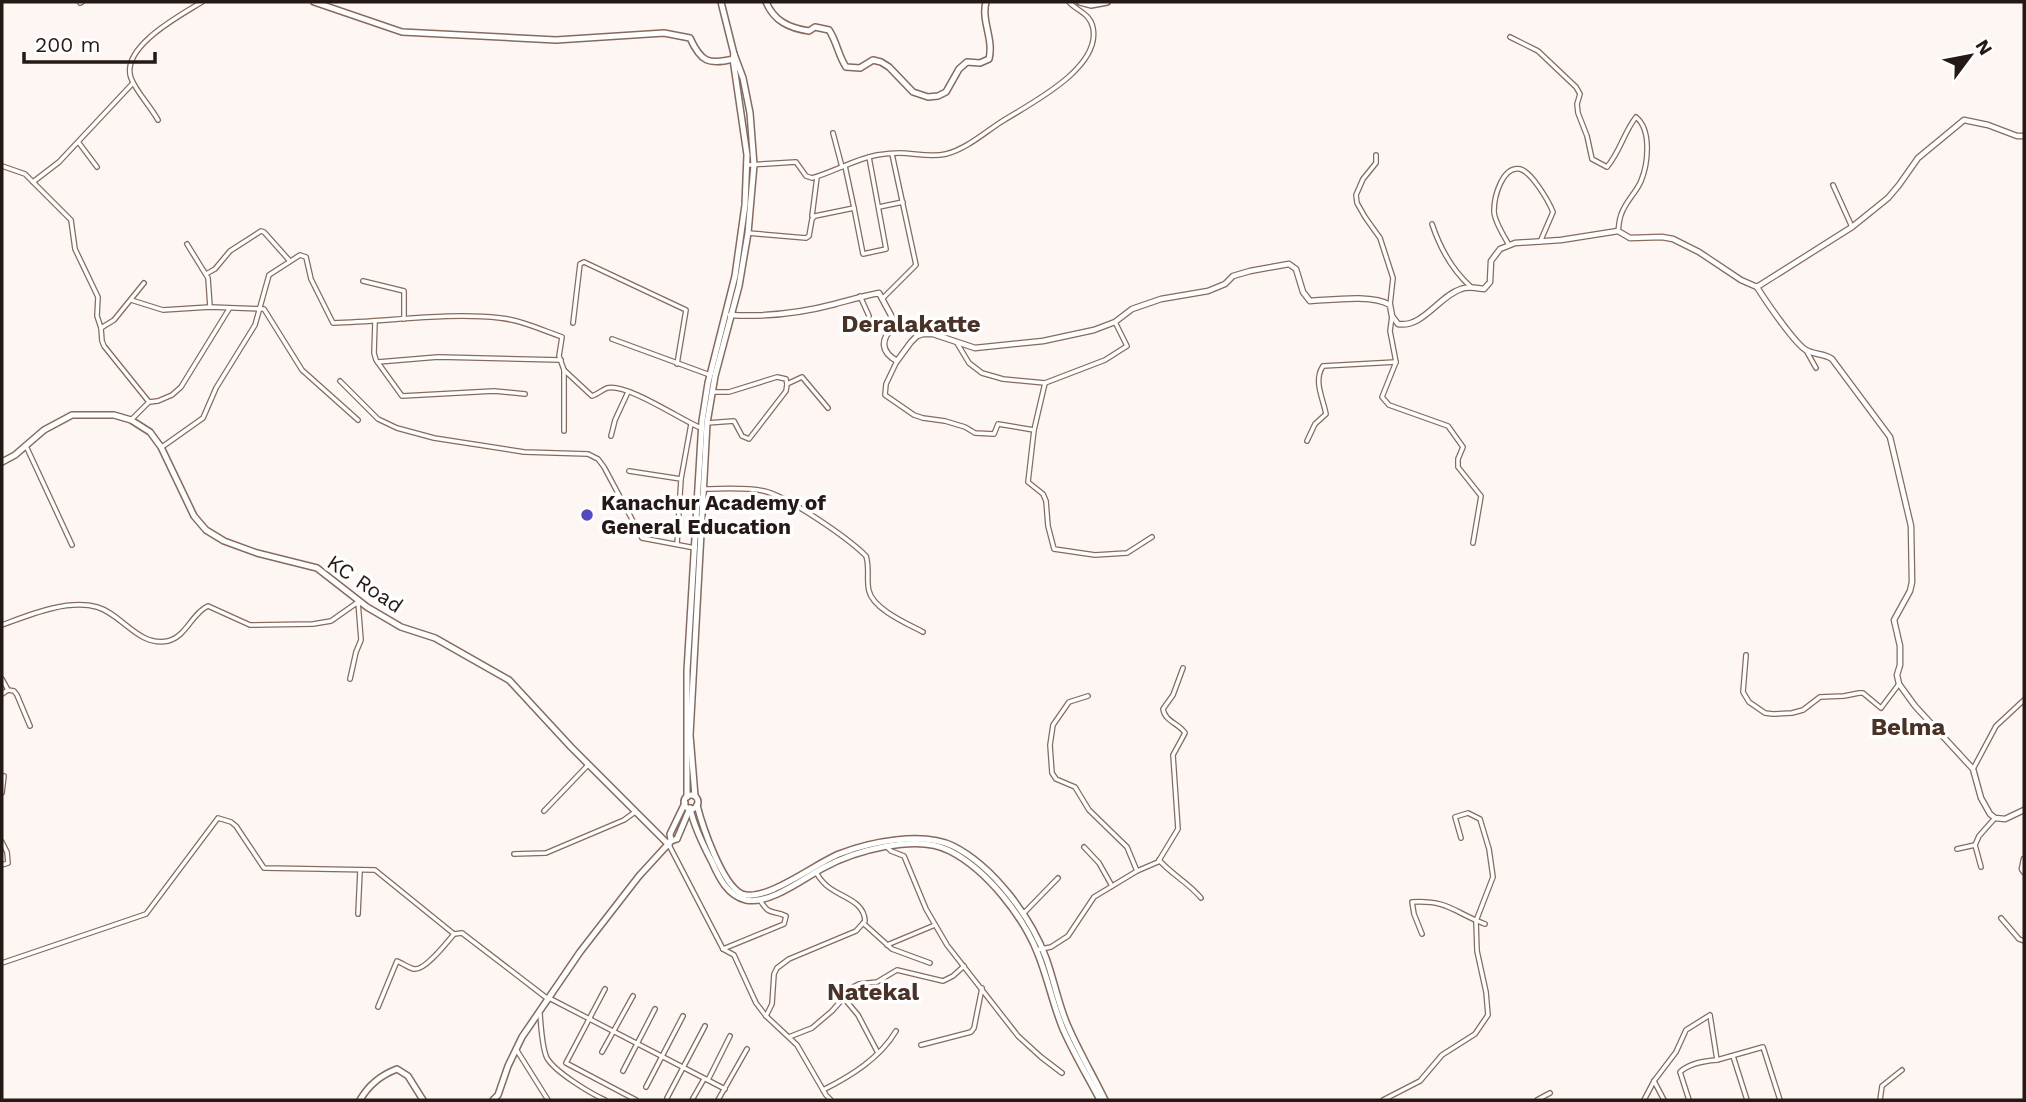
<svg xmlns="http://www.w3.org/2000/svg" width="2026" height="1102" font-family="'Work Sans',sans-serif">
<style>
.lines{fill:none;stroke-linecap:round;stroke-linejoin:round}
.minor-casing{stroke:#866a5d;stroke-width:6}
.tertiary-casing{stroke:#866a5d;stroke-width:7}
.secondary-casing{stroke:#866a5d;stroke-width:8}
.minor{stroke:#fff;stroke-width:3.5}
.tertiary{stroke:#fff;stroke-width:4.5}
.secondary{stroke:#fff;stroke-width:5}
.poi-dot{fill:#534ac1;stroke:#fff;stroke-width:2.5}
.labels{text-anchor:middle;stroke-width:7;stroke-linejoin:round;paint-order:stroke}
.poi-label{font-size:21px;font-weight:bold;fill:#241914;stroke:#fff;text-anchor:start}
.street-label{font-size:21px;fill:#241914;stroke:#fff}
.quarter-label{font-size:24px;font-weight:bold;fill:#4a3226;stroke:#fff}
</style>
<rect width="100%" height="100%" fill="#fdf6f3"/>
<g class="lines">
<g class="minor-casing">
<g id="minor">
<polyline points="80,3 82,2"/>
<path d="M 1510,37 L 1538,51 L 1576,87 L 1580,94 L 1577,104 L 1578,113 L 1587,136 L 1592,159 L 1607,167 C 1620,152 1624,132 1636,117 C 1652,130 1648,164 1641,181 C 1636,193 1625,202 1621,215 C 1619,220 1619,226 1618,231"/>
<path d="M 158,120 C 151,107 135,90 131,78 C 120,47 181,15 202,2"/>
<polyline points="833,133 842,167"/>
<polyline points="79,143 97,167"/>
<polyline points="1376,155 1376,163 1363,179 1356,195 1357,203 1365,217 1380,238 1393,278 1390,305"/>
<path d="M 748,165 L 796,162 L 806,176 L 812,178 C 834,172 855,159 877,155 C 884,154 892,153 899,153 C 915,153 930,158 946,154 C 966,149 984,133 1001,122 C 1029,104 1101,69 1093,28 C 1090,13 1077,11 1069,2"/>
<polyline points="2,166 25,174 71,220 75,249 98,297 97,316 101,328"/>
<polyline points="845,166 854,208"/>
<polyline points="33,182 59,162 133,83"/>
<polyline points="1833,185 1852,227"/>
<polyline points="879,207 903,202"/>
<polyline points="812,216 817,177"/>
<path d="M 1432,224 C 1440,248 1452,270 1471,287"/>
<polyline points="748,233 806,238 809,236 812,219 815,216 854,208 863,254 886,249 869,157"/>
<polyline points="187,244 208,278 210,307"/>
<path d="M 1509,245 C 1504,236 1494,221 1494,211 C 1494,197 1502,166 1520,169 C 1532,172 1549,202 1553,212 L 1540,242"/>
<polyline points="206,274 215,269 230,251 261,231 264,232 289,260"/>
<polyline points="363,281 404,291 404,319"/>
<polyline points="144,283 114,320 101,328 102,341 104,346 149,402"/>
<polyline points="860,296 869,316"/>
<polyline points="882,299 916,265 892,154"/>
<polyline points="131,300 163,310 210,307 264,309 302,370 358,420"/>
<polyline points="1392,316 1390,331 1396,362 1382,397 1389,405 1448,426 1463,447 1458,459 1458,467 1481,496 1473,543"/>
<polyline points="375,322 374,353 376,360 402,396 494,391 525,394"/>
<polyline points="573,323 580,264 584,262 686,310 677,364"/>
<polyline points="612,339 710,375"/>
<polyline points="957,343 969,363 982,373 1003,379 1045,383 1105,360 1127,346 1115,322"/>
<polyline points="1807,352 1816,368"/>
<polyline points="897,361 886,384 885,395 914,415 923,418 945,421 965,427 975,433 994,434 998,424 1034,430"/>
<polyline points="378,362 438,357 561,360"/>
<polyline points="340,381 378,419 397,428 434,438 524,452 588,454 598,459 604,467 642,538 695,548"/>
<polyline points="1045,383 1034,430 1028,482 1043,494 1046,501 1048,526 1054,549 1095,555 1127,553 1152,537"/>
<polyline points="787,384 802,377 828,408"/>
<polyline points="131,420 149,402 158,401 172,395 181,387 229,309"/>
<polyline points="707,423 734,421 742,436 749,439 786,391 787,384 786,379 777,377 729,392 712,392"/>
<polyline points="564,431 564,370"/>
<polyline points="611,436 615,420 628,392"/>
<path d="M 1307,441 L 1315,424 L 1326,414 C 1323,398 1313,381 1323,366 L 1396,362"/>
<polyline points="26,446 72,545"/>
<path d="M 162,447 L 203,418 L 216,388 L 255,325 L 269,275 L 300,255 L 306,257 L 311,279 L 333,323 C 388,322 446,312 500,318 C 521,320 542,330 562,337 L 559,356 L 564,370 L 592,396 C 598,394 602,390 607,388 C 627,383 681,420 701,428"/>
<polyline points="629,471 681,479 677,544"/>
<polyline points="681,479 691,424"/>
<path d="M 703,489 C 723,489 744,487 764,491 C 789,497 848,538 866,556 C 870,568 866,580 869,591 C 873,609 908,624 923,632"/>
<path d="M 2,625 C 29,615 67,599 97,607 C 122,614 138,647 168,641 C 186,637 192,613 208,606 L 250,625 L 313,624 L 331,621 L 358,602 L 361,640 L 356,652 L 350,679"/>
<polyline points="1746,655 1743,692 1749,702 1765,713 1773,714 1792,713 1803,710 1820,697 1844,696 1859,693 1863,693 1881,708 1899,684"/>
<polyline points="2,679 8,690 14,691 17,695 30,726"/>
<polyline points="2,694 8,690"/>
<polyline points="1088,696 1069,702 1053,725 1050,745 1052,773 1056,779 1075,787 1089,810 1127,847 1137,871"/>
<polyline points="1973,769 1996,726 2024,700"/>
<polyline points="2,793 4,776"/>
<polyline points="544,811 588,765"/>
<polyline points="2,842 7,852 8,863 2,865"/>
<polyline points="669,845 723,949 734,955 756,1003 766,1016 797,1045 826,1095 831,1100"/>
<polyline points="887,847 891,851 904,856 926,909 947,945 1018,1036 1041,1057 1062,1073"/>
<polyline points="1084,847 1099,863 1112,886"/>
<polyline points="1957,849 1975,845"/>
<polyline points="514,854 546,853 624,820 635,812"/>
<path d="M 1159,860 C 1171,874 1189,883 1201,898"/>
<polyline points="1981,867 1975,845 1979,836 1995,818"/>
<polyline points="358,914 360,871"/>
<polyline points="1023,914 1058,878"/>
<polyline points="2001,918 2019,939 2024,941"/>
<polyline points="863,923 892,949 930,963"/>
<path d="M 1422,934 L 1414,914 L 1412,902 C 1449,900 1453,912 1485,924"/>
<polyline points="887,945 935,925"/>
<path d="M 723,949 L 784,924 L 786,916 C 772,909 770,917 760,900"/>
<path d="M 1036,950 L 1051,947 L 1068,936 L 1094,897 L 1137,871 L 1158,862 L 1178,829 L 1173,755 L 1185,733 C 1179,723 1165,722 1163,709 L 1173,695 L 1183,668"/>
<polyline points="2,963 146,914 218,818 231,822 236,826 264,868 375,870 454,934 462,933 548,999"/>
<polyline points="605,989 566,1063 636,1100"/>
<polyline points="843,997 858,1015 878,1053"/>
<polyline points="549,998 725,1089"/>
<path d="M 378,1007 L 397,961 C 402,963 409,968 414,969 C 425,971 447,942 454,934"/>
<path d="M 540,1014 C 541,1026 542,1048 547,1058 C 555,1072 590,1093 605,1100"/>
<path d="M 766,1016 L 772,1004 L 774,974 L 777,968 L 789,959 L 856,931 L 865,921 C 864,898 835,897 823,882 C 820,879 818,876 816,872"/>
<polyline points="789,1037 812,1028 832,1011 853,987 859,984 877,982 897,970 943,981 953,976 964,966"/>
<polyline points="921,1045 971,1032 974,1028 982,988"/>
<polyline points="516,1049 548,1100"/>
<polyline points="602,1052 633,996"/>
<polyline points="1733,1056 1747,1100"/>
<polyline points="623,1071 655,1009"/>
<polyline points="708,1080 730,1036"/>
<polyline points="1654,1081 1664,1100"/>
<polyline points="646,1087 683,1016"/>
<path d="M 823,1090 C 851,1076 880,1058 896,1031"/>
<polyline points="667,1098 705,1026"/>
<polyline points="692,1100 704,1079"/>
<polyline points="718,1100 747,1049"/>
<polyline points="1383,1100 1420,1081 1442,1055 1475,1034 1488,1015 1486,992 1477,951 1476,921 1493,877 1489,849 1480,819 1468,813 1455,817 1461,838"/>
<polyline points="1537,1100 1550,1093"/>
<polyline points="1644,1100 1654,1081 1676,1052 1686,1030 1710,1015 1717,1060 1763,1047 1780,1100"/>
<path d="M 1689,1100 L 1680,1072 C 1690,1063 1704,1061 1717,1060"/>
<polyline points="1880,1100 1882,1086 1902,1070"/>
</g>
</g>
<g class="tertiary-casing">
<g id="tertiary">
<path d="M 1757,287 C 1765,300 1795,344 1806,350 C 1814,355 1824,353 1832,359 L 1890,437 L 1911,526 L 1912,582 L 1910,591 L 1894,620 L 1900,646 L 1900,665 L 1897,675 L 1899,684 L 1915,706 L 1973,769 L 1981,798 L 1990,814 L 1995,818 L 2005,819 L 2024,810"/>
<path d="M 730,315 C 765,317 801,313 835,304 C 850,300 863,296 879,293 L 893,319 L 893,327 C 880,340 881,352 897,361 L 911,342 L 917,336 L 923,334 L 933,334 L 975,348 L 1043,341 L 1094,330 L 1115,322 L 1132,309 L 1161,299 L 1208,291 L 1225,284 L 1233,276 L 1250,271 L 1289,264 L 1296,269 L 1303,292 L 1310,301 C 1331,300 1372,294 1390,305 L 1392,316 L 1398,324 C 1423,328 1439,296 1461,289 C 1468,286 1476,288 1484,289 L 1490,282 L 1491,261 L 1500,249 L 1515,243 L 1561,240 L 1618,231 L 1630,238 L 1662,237 L 1673,239 L 1699,252 L 1741,280 L 1757,287 L 1852,227 L 1888,198 L 1899,185 L 1918,158 L 1964,120 L 1988,125 L 2017,136 L 2024,136"/>
<polyline points="2024,859 2022,869 2024,872"/>
</g>
</g>
<g class="secondary-casing">
<g id="secondary">
<path d="M 314,2 L 402,32 L 556,40 L 664,33 L 690,38 C 701,62 708,65 734,59"/>
<path d="M 766,2 C 774,21 789,28 809,31 L 815,27 L 829,30 C 837,42 838,55 846,67 L 860,68 L 873,60 L 881,62 L 889,67 L 913,92 L 928,97 L 938,96 L 946,92 L 959,69 L 967,62 L 980,63 L 989,59 C 994,39 981,21 986,2"/>
<polyline points="1080,2 1091,5 1107,2"/>
<polyline points="2,462 15,455 44,430 72,415 114,415 131,420 150,432 161,447 194,516 206,530 224,541 257,553 317,568 367,607 401,627 435,638 509,680 571,747 669,845"/>
<circle cx="691" cy="802" r="7"/>
<polyline points="695,796 690,735 707,423 715,376 739,286 748,233 754,165 750,113 743,78 734,54 721,2"/>
<polyline points="687,797 687,671 702,421 708,383 735,276 745,205 747,155 733,59 734,54"/>
<polyline points="685,803 670,834 671,841 677,839 690,808"/>
<path d="M 697,805 C 702,825 722,885 742,894 C 765,903 816,863 839,854 C 869,842 923,831 953,846 C 993,866 1031,917 1046,958 C 1054,980 1058,1003 1067,1024 C 1078,1050 1093,1075 1105,1100"/>
<path d="M 690,808 C 694,827 703,845 712,862 C 719,878 728,896 746,900 C 769,905 803,879 823,868 C 854,851 917,833 950,851 C 987,870 1023,916 1038,954 C 1048,979 1053,1005 1063,1029 C 1074,1054 1088,1077 1100,1100"/>
<path d="M 360,1100 C 368,1086 381,1075 397,1069 L 408,1076 L 423,1100"/>
<polyline points="493,1100 498,1095 508,1066 522,1037 580,952 639,876 671,841"/>
</g>
</g>
<use href="#minor" class="minor"/>
<use href="#tertiary" class="tertiary"/>
<use href="#secondary" class="secondary"/>
</g>
<circle class="poi-dot" cx="587" cy="515" r="7"/>
<g class="labels">
<g class="poi-label">
<text x="601" y="510">Kanachur Academy of<tspan x="601" dy="24">General Education</tspan></text>
</g>
<g class="street-label">
<text transform="translate(365 584) rotate(34)" y="7">KC Road</text>
</g>
<g class="quarter-label">
<text x="911" y="332">Deralakatte</text>
<text x="1908" y="735">Belma</text>
<text x="873" y="1000">Natekal</text>
</g>
</g>
<rect width="2026" height="1102" fill="none" stroke="#241914" stroke-width="7"/>
<g transform="translate(1970 56) rotate(58)" stroke="#ffffff" stroke-width="5" paint-order="stroke">
<path d="M0-5L12 26L0 18L-12 26Z" fill="#241914"/>
<text y="-10" font-size="19" font-weight="bold" text-anchor="middle" fill="#241914">N</text>
</g>
<path d="M24 52v10h131v-10" fill="none" stroke="#241914" stroke-width="3.5"/>
<text x="35" y="52" font-size="21" fill="#241914" stroke="#ffffff" stroke-width="5" paint-order="stroke">200 m</text>
</svg>
